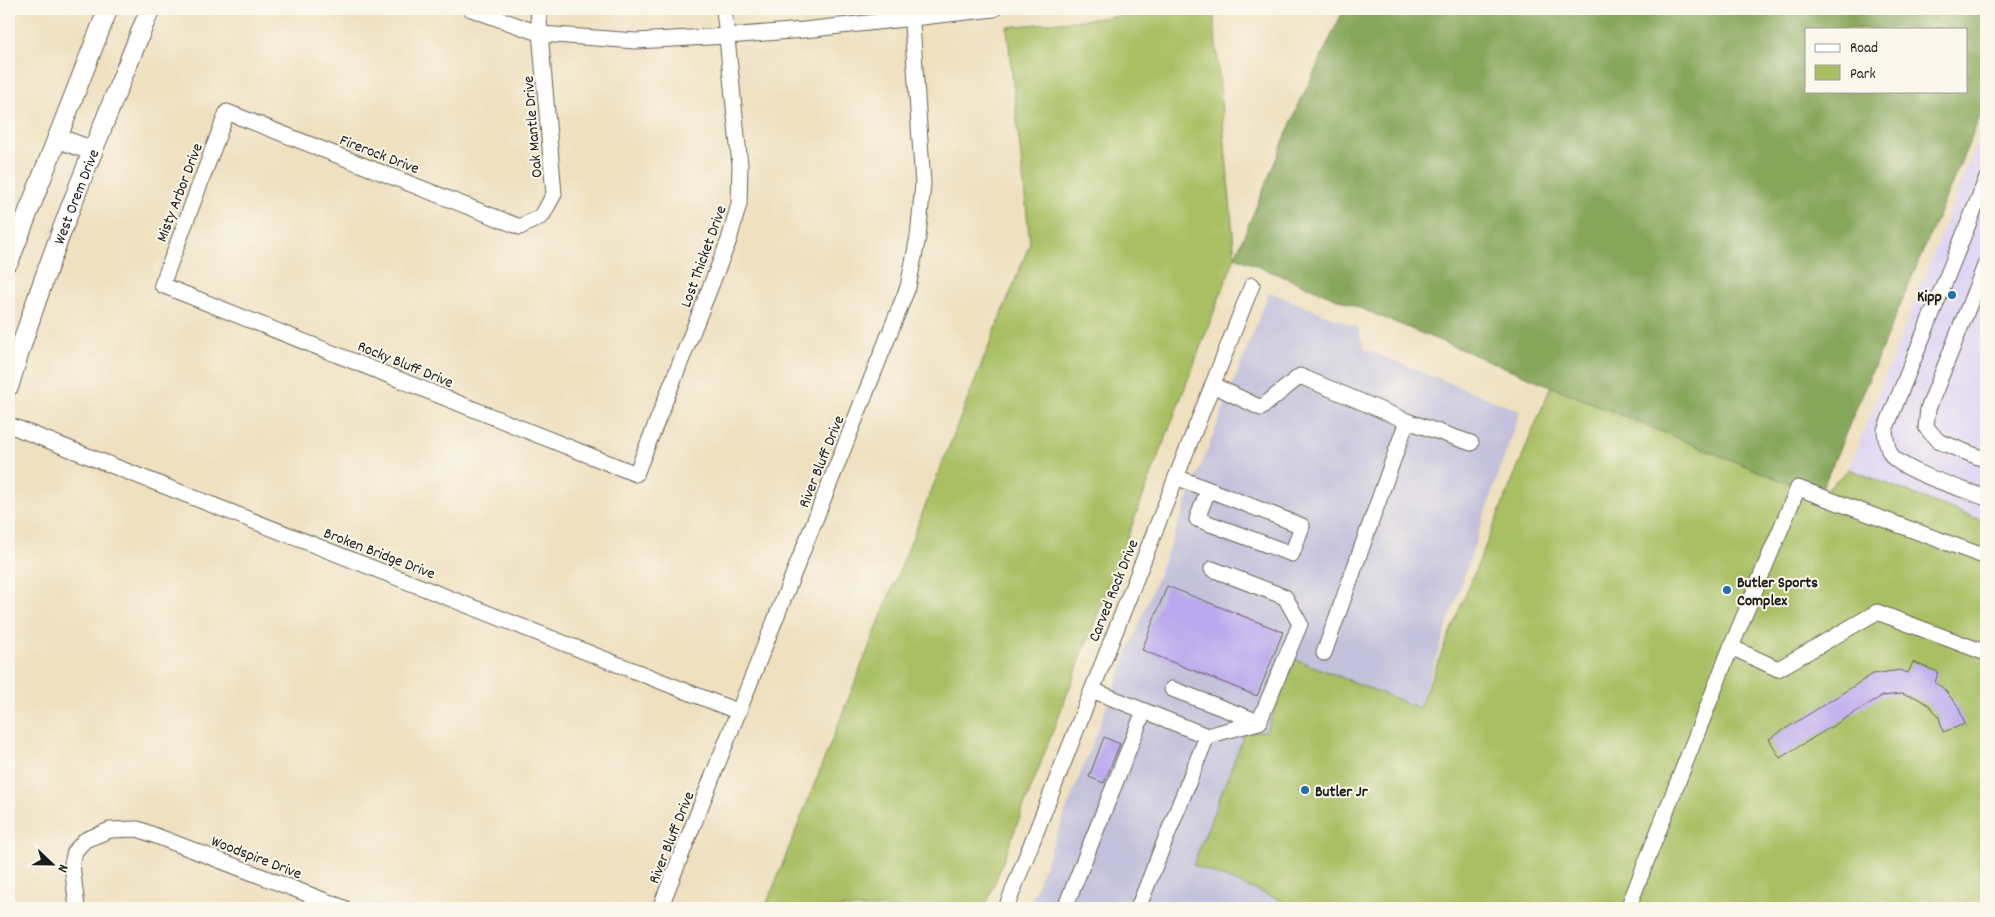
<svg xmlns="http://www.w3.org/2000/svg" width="1995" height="917" font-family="Dekko,sans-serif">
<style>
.built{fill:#dfd5f5}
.industrial{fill:#c3c1db}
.green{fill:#a8bf64;stroke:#626e40}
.forest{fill:#86a65a;stroke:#51613b;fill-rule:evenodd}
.building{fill:#bca8ee}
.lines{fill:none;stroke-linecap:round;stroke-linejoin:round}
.minor-casing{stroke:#666155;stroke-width:17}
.major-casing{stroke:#666155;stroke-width:21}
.minor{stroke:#fff;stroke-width:15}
.major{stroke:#fff;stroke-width:19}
.poi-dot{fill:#1f6fb2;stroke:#fbf7ec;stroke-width:2}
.labels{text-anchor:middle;stroke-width:4;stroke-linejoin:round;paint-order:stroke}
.street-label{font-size:16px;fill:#1c1c1c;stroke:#fbf7ec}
.poi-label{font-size:16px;font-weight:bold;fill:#1c1c1c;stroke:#fbf7ec;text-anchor:start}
</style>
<rect width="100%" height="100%" fill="#fbf7ec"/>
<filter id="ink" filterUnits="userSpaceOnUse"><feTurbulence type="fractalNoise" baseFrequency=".02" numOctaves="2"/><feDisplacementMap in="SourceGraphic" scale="10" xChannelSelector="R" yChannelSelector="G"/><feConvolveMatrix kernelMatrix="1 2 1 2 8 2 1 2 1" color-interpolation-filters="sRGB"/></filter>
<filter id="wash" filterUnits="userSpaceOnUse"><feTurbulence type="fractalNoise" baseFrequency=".0096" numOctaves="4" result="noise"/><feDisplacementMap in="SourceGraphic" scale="20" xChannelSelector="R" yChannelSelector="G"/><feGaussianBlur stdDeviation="1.12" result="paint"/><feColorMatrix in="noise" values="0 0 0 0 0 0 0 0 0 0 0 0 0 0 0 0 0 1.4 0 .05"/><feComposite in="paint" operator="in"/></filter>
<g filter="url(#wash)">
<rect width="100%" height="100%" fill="#efe0bf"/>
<polygon class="built" points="1986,120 1986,522 1849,469"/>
<polygon class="industrial" points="1269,292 1357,327 1365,349 1520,411 1419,709 1295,659 1266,732 1193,865 1300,908 1028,908"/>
<g class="green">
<polygon points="1194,9 1213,9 1235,257 985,908 765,908 1030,243 1007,27"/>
<polygon points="1551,386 1819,496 1849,469 1986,522 1986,908 1300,908 1193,865 1245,733 1266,731 1295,659 1419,708"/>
</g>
<path class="forest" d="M 1344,9 L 1986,9 L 1986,103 L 1819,496 L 1235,257 L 1299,104 ZM 1806,29 L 1966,29 L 1966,91 L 1806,91 Z"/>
<g id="blocks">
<g class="building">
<polygon points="1167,586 1283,632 1257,696 1142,650"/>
<polygon points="1913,662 1938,672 1935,683 1942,687 1958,706 1965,724 1943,732 1939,717 1929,705 1915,697 1901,694 1882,696 1780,758 1769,739 1873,674 1900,670 1908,673"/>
<polygon points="1104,737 1120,744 1104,783 1089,777"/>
</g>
</g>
</g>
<g filter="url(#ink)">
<use href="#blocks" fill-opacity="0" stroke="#666155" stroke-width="1"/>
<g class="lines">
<g class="minor-casing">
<g id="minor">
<polyline points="471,9 541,34 636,41 727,36 804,30 994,9"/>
<polyline points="538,9 554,194 542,216 520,227 227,112 162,285 636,474 729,240 739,204 740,165 724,9"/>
<path d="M 1986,180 L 1885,430 C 1886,440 1887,452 1895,459 C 1913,474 1963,489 1986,498"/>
<polyline points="1986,263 1928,409 1926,427 1938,441 1986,460"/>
<polyline points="1213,385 1261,408 1300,376 1407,421 1324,653"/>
<polyline points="1407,421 1471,443"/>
<polyline points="9,425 739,712"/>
<polyline points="1176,477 1302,526 1292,554 1197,519 1208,490"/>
<polyline points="1731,647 1778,669 1877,612 1986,653"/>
<polyline points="1172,689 1259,722"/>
<polyline points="1092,690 1207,736 1259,722 1300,624 1285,597 1212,569"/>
<polyline points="77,908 72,864 75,851 85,840 110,830 138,829 344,908"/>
<polyline points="660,908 908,287 918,237 923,184 911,9"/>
<polyline points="1006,908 1252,285"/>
<polyline points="1065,908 1144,711"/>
<polyline points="1138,908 1207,736"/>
<polyline points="1628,908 1731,647 1798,488 1986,557"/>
</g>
</g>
<g class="major-casing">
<g id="major">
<polyline points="57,138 93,151"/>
<polyline points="9,261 108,9"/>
<path id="s1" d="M 9,386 C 47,257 100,134 150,9"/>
</g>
</g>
<use href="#minor" class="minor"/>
<use href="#major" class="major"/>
</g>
</g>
<g class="poi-dot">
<circle cx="1952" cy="295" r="5"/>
<circle cx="1727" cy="590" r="5"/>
<circle cx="1305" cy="790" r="5"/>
</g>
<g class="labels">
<g class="street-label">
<text transform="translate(531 127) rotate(-95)" y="6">Oak Mantle Drive</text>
<text transform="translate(380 153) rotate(21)" y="6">Firerock Drive</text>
<text transform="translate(178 192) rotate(-69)" y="6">Misty Arbor Drive</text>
<text dy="6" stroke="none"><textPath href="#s1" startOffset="201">West Orem Drive</textPath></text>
<text transform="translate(702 256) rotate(-70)" y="6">Lost Thicket Drive</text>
<text transform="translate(406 363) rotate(22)" y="6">Rocky Bluff Drive</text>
<text transform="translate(820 461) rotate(-68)" y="6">River Bluff Drive</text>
<text transform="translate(380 552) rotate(21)" y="6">Broken Bridge Drive</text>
<text transform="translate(1112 590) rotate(-68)" y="6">Carved Rock Drive</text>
<text transform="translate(670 837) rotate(-68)" y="6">River Bluff Drive</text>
<text transform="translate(257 856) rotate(21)" y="6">Woodspire Drive</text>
</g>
<g class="poi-label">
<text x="1942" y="301" text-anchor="end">Kipp</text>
<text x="1737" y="587">Butler Sports<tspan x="1737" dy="18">Complex</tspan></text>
<text x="1315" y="796">Butler Jr</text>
</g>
</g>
<rect width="1995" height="917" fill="none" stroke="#fbf7ec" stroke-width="30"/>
<rect x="1805" y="28" width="162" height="65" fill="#fbf7ec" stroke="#a29f99"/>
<rect x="1815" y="44" width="25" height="8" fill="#ffffff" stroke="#a29f99"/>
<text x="1850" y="52" font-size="15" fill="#1c1c1c">Road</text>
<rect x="1815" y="65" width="25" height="15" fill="#a8bf64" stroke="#a29f99"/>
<text x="1850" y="78" font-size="15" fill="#1c1c1c">Park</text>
<g transform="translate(52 864) rotate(112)" stroke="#fbf7ec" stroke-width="4" paint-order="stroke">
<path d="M0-4L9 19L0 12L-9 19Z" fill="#1c1c1c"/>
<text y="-8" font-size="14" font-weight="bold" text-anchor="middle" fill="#1c1c1c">N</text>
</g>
</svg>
